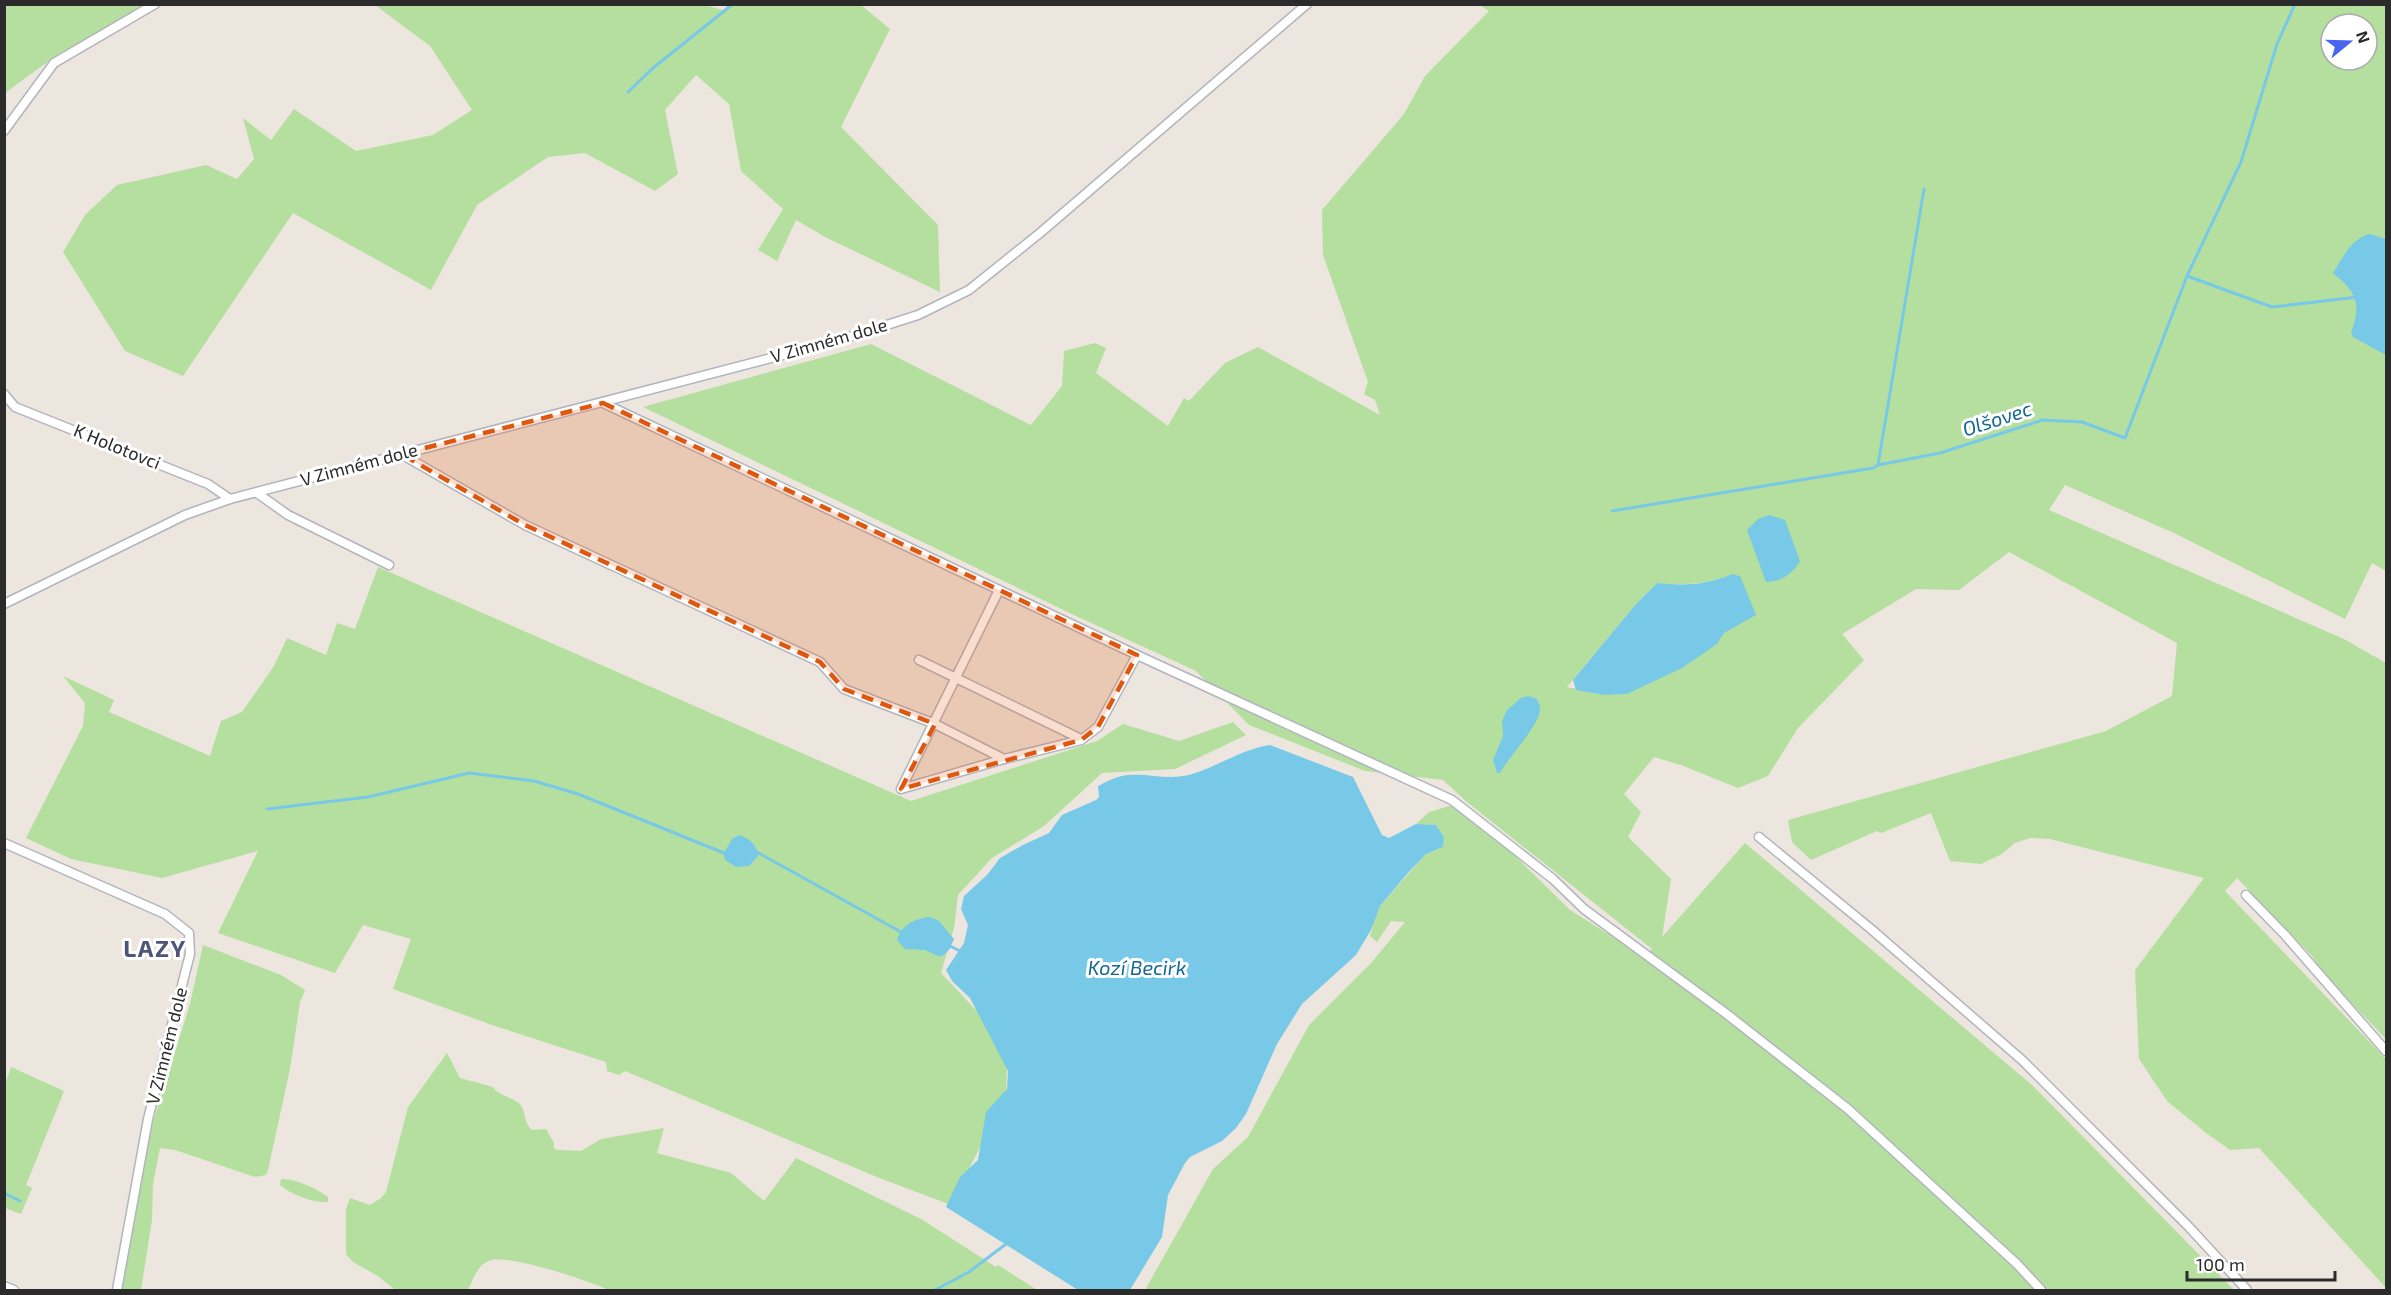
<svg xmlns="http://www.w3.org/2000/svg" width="2391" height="1295" font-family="'Exo 2',sans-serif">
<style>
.green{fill:#b4df9e;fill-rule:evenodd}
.water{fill:#78c9e7}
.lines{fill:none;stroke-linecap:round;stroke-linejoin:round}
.stream{stroke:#78c9e7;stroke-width:3}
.minor-casing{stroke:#b2b4be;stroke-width:11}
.minor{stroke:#fff;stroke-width:8}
.marked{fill:#df570e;fill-opacity:0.2;stroke:#df570e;stroke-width:4.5;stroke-dasharray:12 8;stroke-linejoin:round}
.labels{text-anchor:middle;stroke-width:6;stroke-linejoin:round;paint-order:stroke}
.street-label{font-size:18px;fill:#2b2b2b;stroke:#fff}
.water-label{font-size:20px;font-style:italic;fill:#166894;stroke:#fff}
.district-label{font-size:24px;font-weight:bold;letter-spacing:1.5px;fill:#4e5579;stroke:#fff}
</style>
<rect width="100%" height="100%" fill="#ece6de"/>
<g class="green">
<polygon points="701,4 723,10 729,4 861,5 890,29 841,127 938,225 940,292 825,237 796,220 777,261 758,250 783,209 741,171 729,104 696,75 665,110 678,174 655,191 585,153 548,157 477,205 431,290 293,213 183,376 125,351 63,252 85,215 117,185 206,165 237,179 254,159 243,118 271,140 294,109 356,151 433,135 472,110 430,46 375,5"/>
<polygon points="5,5 147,5 57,55 5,93"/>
<path d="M 1479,5 L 2386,5 L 2386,571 L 2372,563 L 2345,619 L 2176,534 L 2065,485 L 2049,510 L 2344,639 L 2386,663 L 2386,1039 L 2335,986 L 2333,987 L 2312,956 L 2237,878 L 2225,891 L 2386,1059 L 2386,1288 L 2259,1148 L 2230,1150 L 2205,1132 L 2167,1101 L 2139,1059 L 2135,970 L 2204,878 L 2050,839 L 2030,838 L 2015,843 L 2002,854 L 1981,864 L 1950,861 L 1931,813 L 1881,833 L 1877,831 L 1811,860 L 1792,842 L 1788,820 L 2106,731 L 2172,696 L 2177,643 L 2009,552 L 1959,590 L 1916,589 L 1842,634 L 1864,660 L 1798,728 L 1768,776 L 1738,788 L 1681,765 L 1654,757 L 1624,794 L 1641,812 L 1628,837 L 1671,879 L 1662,937 L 1745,843 L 2032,1085 L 2234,1290 L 1145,1290 L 1213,1169 L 1248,1137 L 1309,1025 L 1372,962 L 1405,922 L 1391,921 L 1377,942 L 1370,936 L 1376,914 L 1380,906 L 1426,854 L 1443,847 L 1436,825 L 1416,824 L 1429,812 L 1453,805 L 1505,846 L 1570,910 L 1645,957 L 1652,949 L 1467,802 L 1443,780 L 1365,771 L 1249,725 L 1196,671 L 1076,616 L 643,407 L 871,344 L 1031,425 L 1062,386 L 1064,351 L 1095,343 L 1106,348 L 1096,373 L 1168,426 L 1184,398 L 1189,401 L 1225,363 L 1258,347 L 1380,415 L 1375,400 L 1364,394 L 1368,382 L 1323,255 L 1322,210 L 1404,114 L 1425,76 L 1489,11 ZM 2331,24 L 2367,24 L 2367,60 L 2331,60 ZM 1732,574 L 1755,615 L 1615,694 L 1599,694 L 1567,687 L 1636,604 L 1657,583 C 1685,585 1706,585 1732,574 Z"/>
<polygon points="378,567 911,801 1097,741 1123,724 1179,741 1233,722 1246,735 1175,769 1102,773 1044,826 992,858 958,895 954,928 941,973 990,1025 1007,1064 1006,1095 951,1205 877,1177 625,1071 619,1075 607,1071 606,1062 492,1025 393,989 411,939 363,925 335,973 218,933 258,851 162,878 71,859 26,838 83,726 85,703 63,676 114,700 109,712 210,756 221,721 242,712 274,666 287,638 326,655 337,623 355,629"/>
<polygon points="203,945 281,975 305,990 300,1002 290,1069 268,1170 266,1175 255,1177 175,1150 160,1148 153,1184 152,1220 141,1290 121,1290 132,1225 153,1122 190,1004"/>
<path d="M 447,1053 L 460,1078 L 493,1087 C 499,1097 516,1097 522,1107 C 526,1116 524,1123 532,1130 L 546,1129 L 554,1143 L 554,1148 L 557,1150 L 581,1151 L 601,1139 L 664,1128 L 657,1153 L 731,1173 L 764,1201 L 796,1158 L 921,1219 L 996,1267 L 998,1265 L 1037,1290 L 609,1290 C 588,1281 509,1253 489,1261 C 477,1265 473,1280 468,1290 L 395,1290 L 378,1276 L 353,1262 L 346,1254 L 346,1209 L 350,1198 L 370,1205 L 381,1198 L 386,1192 L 408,1107 Z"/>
<polygon points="11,1067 64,1091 26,1185 32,1188 21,1214 5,1208 5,1085"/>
<path d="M 281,1179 C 296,1179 316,1188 328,1197 L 328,1202 C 313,1203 292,1195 280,1185 Z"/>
</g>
<g class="water">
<path d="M 2370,234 L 2386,239 L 2386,355 L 2353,337 L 2351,333 C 2362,303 2356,292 2333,273 C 2343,258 2351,238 2370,234 Z"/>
<path d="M 1769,515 L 1785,520 L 1800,561 C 1794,573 1779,583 1766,582 L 1747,530 L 1758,519 Z"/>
<path d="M 1732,574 L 1740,576 L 1756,615 L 1724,633 L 1717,644 L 1682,668 L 1627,694 L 1604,695 L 1576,690 L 1573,680 L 1636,604 L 1657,583 C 1685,586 1706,585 1732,574 Z"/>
<path d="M 1528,696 L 1537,699 C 1538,702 1540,705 1540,708 C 1542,722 1508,758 1500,773 L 1497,773 L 1493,760 L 1503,736 L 1502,721 L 1507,710 L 1521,698 Z"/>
<path d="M 1270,745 L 1353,777 L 1382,835 L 1389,838 L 1416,824 L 1436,825 L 1444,837 L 1443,847 L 1426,854 L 1408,873 L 1380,906 L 1371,930 L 1356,955 L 1302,1004 L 1277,1044 L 1246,1114 L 1236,1128 L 1222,1141 L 1190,1157 L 1185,1163 L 1168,1195 L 1162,1237 L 1130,1290 L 1078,1290 L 946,1207 L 960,1177 L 978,1160 L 986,1112 L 1007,1089 L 1008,1071 L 970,998 L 952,981 L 946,970 L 964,943 L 968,925 L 961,909 L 964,896 L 987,875 L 1000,858 L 1023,845 L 1049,833 L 1062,815 L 1096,800 L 1099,797 L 1098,786 C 1108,781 1117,776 1128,775 C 1150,773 1170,781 1192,774 C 1219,766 1242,749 1270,745 Z"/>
<path d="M 739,835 C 749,838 757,845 758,856 L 749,866 L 736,867 L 725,860 L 724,853 L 732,839 Z"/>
<path d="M 930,917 L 939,921 L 954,939 L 949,950 L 942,956 L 938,956 L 925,950 L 905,949 L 897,940 C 901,925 916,918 930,917 Z"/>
</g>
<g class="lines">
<g class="stream">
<polyline points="628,92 653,68 733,4"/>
<polyline points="2187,276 2241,162 2277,44 2295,4"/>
<polyline points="1878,465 1924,189"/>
<polyline points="1612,511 1873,468 1878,465 1940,453 2043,420 2082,422 2125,438 2187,276 2272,307 2358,297"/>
<polyline points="267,809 368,797 469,773 534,781 578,794 724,853 727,853"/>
<polyline points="755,851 901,932"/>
<polyline points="948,945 964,953"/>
<polyline points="4,1193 20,1201"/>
<polyline points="935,1290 969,1272 1006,1244 1007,1240"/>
</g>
<g class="minor-casing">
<g id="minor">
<polyline points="4,131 54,63 155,4"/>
<polyline points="4,394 15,407 208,484 230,499"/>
<polyline points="603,403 1137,655 1452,800 1553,879 1584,909 1728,1015 1848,1109 2017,1264 2041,1290"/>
<polyline points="401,454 525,525 820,662 844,689 935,724 1004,759 1081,740 1098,727 1137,655"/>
<polyline points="257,493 288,515 389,565"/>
<polyline points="999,590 901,789 1004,759"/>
<polyline points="4,604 185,515 230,499 840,340 918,315 969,290 1040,233 1307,4"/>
<polyline points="919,660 1081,739"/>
<polyline points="1759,837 1871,929 2022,1060 2189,1227 2247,1290"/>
<polyline points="4,843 165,914 189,933 190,954 148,1119 117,1290"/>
<polyline points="2246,895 2285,935 2386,1051"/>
<polyline points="4,1286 14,1290"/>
</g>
</g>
<use href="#minor" class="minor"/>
</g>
<path class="marked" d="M 603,403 L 1137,655 L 1098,727 L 1081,740 L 901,789 L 935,724 L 844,689 L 820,662 L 525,525 L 401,454 Z"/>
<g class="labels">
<g class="street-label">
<text transform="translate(829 341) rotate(-16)" y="6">V Zimném dole</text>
<text transform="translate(117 447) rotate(22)" y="6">K Holotovci</text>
<text transform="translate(359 465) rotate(-15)" y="6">V Zimném dole</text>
<text transform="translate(167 1046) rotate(-76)" y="6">V Zimném dole</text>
</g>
<g class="water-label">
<text transform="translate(1997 419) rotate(-18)" y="7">Olšovec</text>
<text x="1137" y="975">Kozí Becirk</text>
</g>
<g class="district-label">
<text x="155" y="957">LAZY</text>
</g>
</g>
<rect width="2391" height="1295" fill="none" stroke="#2b2b2b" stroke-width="12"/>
<g transform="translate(2349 42) rotate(71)"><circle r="28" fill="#ffffff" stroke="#aaaaaa" stroke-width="1.5"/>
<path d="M0-4.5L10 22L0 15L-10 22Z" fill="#4966ee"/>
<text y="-9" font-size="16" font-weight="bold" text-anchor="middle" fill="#2b2b2b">N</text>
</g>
<path d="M2187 1271v9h148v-9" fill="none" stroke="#2b2b2b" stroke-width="3"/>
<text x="2196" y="1271" font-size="18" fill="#2b2b2b" stroke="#ffffff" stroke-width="4.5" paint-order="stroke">100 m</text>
</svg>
